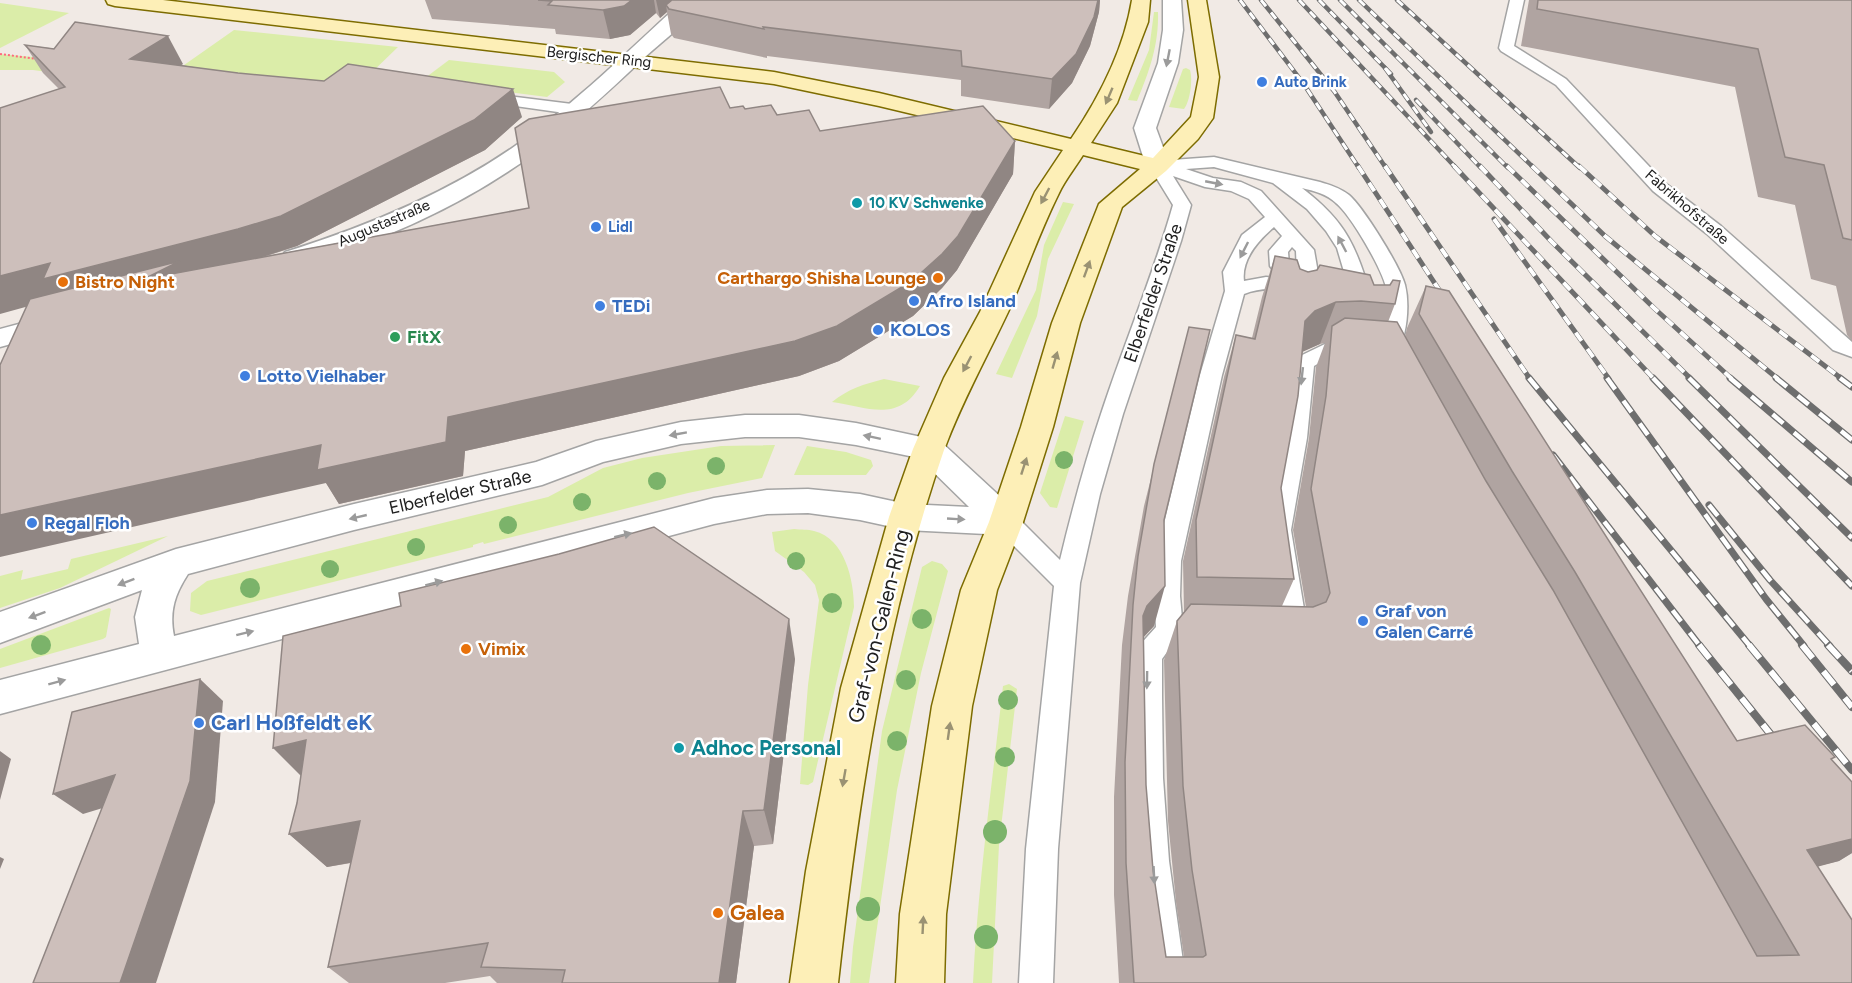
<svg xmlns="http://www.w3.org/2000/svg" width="1852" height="983" font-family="Figtree,sans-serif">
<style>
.grass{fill:#dbeda9}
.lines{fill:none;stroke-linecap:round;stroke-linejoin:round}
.lane-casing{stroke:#a4a4a4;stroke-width:3}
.street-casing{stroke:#a4a4a4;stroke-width:3}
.secondary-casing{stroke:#7d6c00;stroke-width:3}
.path{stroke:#ff687e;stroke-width:2;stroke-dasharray:2 2;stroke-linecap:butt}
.lane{fill:#fff;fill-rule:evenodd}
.street{fill:#fff;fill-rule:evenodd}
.secondary{fill:#fdefb7;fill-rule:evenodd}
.rail-far3-casing{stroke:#6e6e6e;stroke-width:4.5}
.rail-far2-casing{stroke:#6e6e6e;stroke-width:5}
.rail-far1-casing{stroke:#6e6e6e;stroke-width:7}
.rail-casing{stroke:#6e6e6e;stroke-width:8}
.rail-far3{stroke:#fff;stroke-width:3;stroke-dasharray:8;stroke-linecap:butt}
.rail-far2{stroke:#fff;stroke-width:4;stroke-dasharray:10;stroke-linecap:butt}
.rail-far1{stroke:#fff;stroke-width:4.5;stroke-dasharray:14;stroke-linecap:butt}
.rail{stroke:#fff;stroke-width:6;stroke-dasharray:17;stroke-linecap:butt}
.tree{fill:#7bb36a}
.wall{fill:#b0a4a1;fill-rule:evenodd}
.shaded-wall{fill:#908683}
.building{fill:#cdbfbb;stroke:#908683;stroke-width:1.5}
.oneway{fill:#9b9b9b}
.oneway2{fill:#9a9273}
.shop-dot{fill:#3f7fe0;stroke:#fff;stroke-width:2}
.culture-dot{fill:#0f9aa8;stroke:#fff;stroke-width:2}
.food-dot{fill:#e8710a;stroke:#fff;stroke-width:2}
.leisure-dot{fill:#2e9e5b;stroke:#fff;stroke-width:2}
.labels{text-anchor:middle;stroke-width:5;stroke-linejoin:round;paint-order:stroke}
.far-street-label{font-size:15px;fill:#202020;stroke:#fff}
.far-shop-label{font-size:15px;font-weight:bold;fill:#366cbe;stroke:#fff;text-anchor:start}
.far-culture-label{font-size:15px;font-weight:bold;fill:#0d838f;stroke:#fff;text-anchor:start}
.food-label{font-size:18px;font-weight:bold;fill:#c56008;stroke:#fff;text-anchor:start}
.street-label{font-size:18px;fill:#202020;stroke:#fff}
.shop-label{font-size:18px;font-weight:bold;fill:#366cbe;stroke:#fff;text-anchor:start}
.leisure-label{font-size:18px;font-weight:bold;fill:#27864d;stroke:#fff;text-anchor:start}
.near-street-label{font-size:21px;fill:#202020;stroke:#fff}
.near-shop-label{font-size:21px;font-weight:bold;fill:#366cbe;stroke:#fff;text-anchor:start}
.near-culture-label{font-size:21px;font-weight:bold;fill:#0d838f;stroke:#fff;text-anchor:start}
.near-food-label{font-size:21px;font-weight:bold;fill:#c56008;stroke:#fff;text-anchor:start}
</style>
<rect width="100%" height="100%" fill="#f1eae5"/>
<g class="grass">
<polygon points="0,3 69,13 0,48"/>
<path d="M 1154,12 L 1158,12 C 1159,45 1149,72 1137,101 L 1128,100 L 1149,50 Z"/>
<polygon points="234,30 398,47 336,107 198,93 33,70 0,70 0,54 177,70"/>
<polygon points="449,60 554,72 565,82 547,97 421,81"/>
<path d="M 1186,68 L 1190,70 C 1193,80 1190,101 1184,109 L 1169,107 L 1183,69 Z"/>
<polygon points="1063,202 1074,204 1048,259 1037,316 1012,378 996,374 1036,290 1044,245"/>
<path d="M 884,379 L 920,386 C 898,423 867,407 832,402 C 848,389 864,384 884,379 Z"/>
<polygon points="1065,416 1084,421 1057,508 1050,507 1040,493"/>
<polygon points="775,445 762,478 688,493 484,544 483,542 473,545 473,547 201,615 190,611 191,593 207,581 548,497 603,468 642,458 721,446"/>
<polygon points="807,446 846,452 871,460 873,466 866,475 794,475"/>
<path d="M 794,529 C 801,530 808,529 814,531 C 845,538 854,581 854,607 L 813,782 L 808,785 L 800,784 L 808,685 L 819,600 L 815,585 L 804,572 L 775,551 L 772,532 Z"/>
<polygon points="168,536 60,588 0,608 0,576 23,570 21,580 68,569 71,559"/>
<polygon points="932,561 942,564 948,571 921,673 897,790 869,983 850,983 853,947 882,731 922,567"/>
<polygon points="109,608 111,609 106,637 103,639 0,668 0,649"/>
<path d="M 1009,684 L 1017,689 L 999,845 L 992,983 L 973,983 C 978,883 992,785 1003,686 Z"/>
</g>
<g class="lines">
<g class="lane-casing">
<g id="lane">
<polygon points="1510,0 1524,0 1514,46 1566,79 1665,183 1721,226 1852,342 1852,357 1833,350 1707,234 1653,191 1556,85 1501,51 1499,48"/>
<polygon points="485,93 572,104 580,109 572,114 479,101 477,98"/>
<path d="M 1214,157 L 1320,182 C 1330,185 1340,188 1349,195 C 1363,207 1400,266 1405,285 C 1410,305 1407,339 1395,357 L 1388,359 L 1381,357 L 1377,352 C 1383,333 1388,312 1387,292 C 1385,273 1351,215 1336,203 C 1327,194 1314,191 1302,188 C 1349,224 1356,248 1373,302 L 1370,306 L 1363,308 L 1356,306 L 1353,302 L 1337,248 L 1326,231 L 1307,209 L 1273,183 L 1214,167 L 1186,169 L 1213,178 L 1241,182 L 1261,191 L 1314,250 L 1318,273 L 1308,287 L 1303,303 L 1289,303 L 1286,299 L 1288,291 C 1272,288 1259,288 1244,294 L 1222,375 L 1181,561 L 1180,596 L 1183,630 L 1162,659 L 1162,696 L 1163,778 L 1169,861 L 1186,983 L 1152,983 C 1134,874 1132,765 1134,655 L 1138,647 L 1156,627 L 1154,596 L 1155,561 L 1200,375 L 1225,291 L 1223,272 L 1242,235 L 1265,217 L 1249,199 L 1231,191 L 1205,187 L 1173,176 L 1191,205 L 1181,241 L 1123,414 L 1100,494 L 1080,583 L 1058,849 L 1053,983 L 1019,983 L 1026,849 L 1054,586 L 997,529 L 994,522 L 997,515 L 1006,513 L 1015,515 L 1060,560 C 1072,510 1085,462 1101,414 C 1124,344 1153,276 1173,205 L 1149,166 L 1152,162 L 1158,161 ZM 1274,227 L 1282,236 L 1269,251 L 1270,266 L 1279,278 L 1266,277 L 1244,281 C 1241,259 1259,240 1274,227 ZM 1292,247 L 1296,251 L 1297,274 L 1289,265 L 1288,252 Z"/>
<path d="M 1325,344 L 1361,348 L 1365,353 L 1361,358 C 1340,364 1337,353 1314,366 L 1307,438 L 1291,530 L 1308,633 L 1304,641 L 1294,644 L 1280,641 L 1276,633 L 1280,627 L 1267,530 L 1285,438 L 1293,363 L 1296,358 Z"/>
</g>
</g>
<g class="street-casing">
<g id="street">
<path d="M 684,0 L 704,0 C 691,20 660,43 642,60 C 607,93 571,126 532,155 C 465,204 375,246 294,266 L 285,264 L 281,258 L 285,252 C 365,227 446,194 515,146 C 576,103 629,50 684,0 Z"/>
<polygon points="1163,0 1181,0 1183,30 1178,63 1156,128 1170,166 1166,171 1158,173 1150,171 1146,166 1134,128 1158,63 1163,30"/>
<polygon points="56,314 66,317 70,323 66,329 0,347 0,329"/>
<path d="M 745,415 L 799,415 L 856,423 L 940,441 L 1018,513 L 1023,522 L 1018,531 L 1006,535 L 906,530 L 860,520 L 808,513 L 767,514 L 714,524 L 0,714 L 0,680 L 139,644 L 135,617 L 142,590 L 0,643 L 0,612 L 176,549 L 354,504 L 536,462 L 596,441 L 681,422 ZM 745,437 L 799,437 L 856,445 L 919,458 L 969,507 L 906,504 L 860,494 L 808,489 L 767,490 L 714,498 L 174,636 C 169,611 175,594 188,574 L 354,530 L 542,485 L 603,462 L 681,444 Z"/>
</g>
</g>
<g class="secondary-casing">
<path id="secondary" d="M 106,0 L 163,0 L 774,72 L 879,93 L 1071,139 C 1099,98 1124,49 1132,0 L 1150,0 L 1148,22 L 1117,103 L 1091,143 L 1153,158 L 1191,117 L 1199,77 L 1188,0 L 1206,0 L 1219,77 L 1213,118 L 1198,139 L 1166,171 L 1122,207 L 1080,323 L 1053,427 L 1023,522 L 997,590 L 972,706 L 946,914 L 944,983 L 896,983 L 900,914 L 932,706 L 961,590 L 989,522 L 1021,427 L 1052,323 L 1099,204 L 1140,169 L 1083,155 C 1075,168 1065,180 1059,193 C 1040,231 1026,272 1009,310 C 987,357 962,401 944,450 C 884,622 858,803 838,983 L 790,983 L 806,871 L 841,688 L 889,517 L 913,449 L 944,378 L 980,312 L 1035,192 L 1063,150 L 879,106 L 774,84 L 115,6 L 108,4 Z"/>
</g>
<polyline class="path" points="0,54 37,59"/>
<use href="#lane" class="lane"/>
<use href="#street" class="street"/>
<use href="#secondary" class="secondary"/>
<g class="rail-far3-casing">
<g id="rail-far3">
<polyline points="1240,0 1303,83 1359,168"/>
<polyline points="1261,0 1334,91 1386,168"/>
<polyline points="1299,0 1456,168"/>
<polyline points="1319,0 1391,74"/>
<polyline points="1340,0 1508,168"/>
<polyline points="1359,0 1534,168"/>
<polyline points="1397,0 1580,168"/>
<polyline points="1385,68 1431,132"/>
<polyline points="1416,100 1481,168"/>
</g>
</g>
<g class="rail-far2-casing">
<g id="rail-far2">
<polyline points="1358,166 1447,302"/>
<polyline points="1385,166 1530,379"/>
<polyline points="1454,166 1654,379"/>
<polyline points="1480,166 1552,242 1691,379"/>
<polyline points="1507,166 1654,308 1732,379"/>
<polyline points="1532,166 1605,236 1778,379"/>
<polyline points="1579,166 1655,236 1842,379"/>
<polyline points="1494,219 1609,379"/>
</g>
</g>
<g class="rail-far1-casing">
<g id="rail-far1">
<polyline points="1529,378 1750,646"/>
<polyline points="1607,378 1766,599 1804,646"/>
<polyline points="1653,378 1852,586"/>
<polyline points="1689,378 1852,538"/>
<polyline points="1730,378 1852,482"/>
<polyline points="1776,378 1852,440"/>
<polyline points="1840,378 1852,387"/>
<polyline points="1553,455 1700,646"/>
<polyline points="1709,505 1770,580 1830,646"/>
</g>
</g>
<g class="rail-casing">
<g id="rail">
<polyline points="1699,645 1780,746"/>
<polyline points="1749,645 1852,770"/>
<polyline points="1802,645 1852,707"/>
<polyline points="1828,645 1852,671"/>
</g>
</g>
<use href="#rail-far3" class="rail-far3"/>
<use href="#rail-far2" class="rail-far2"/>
<use href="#rail-far1" class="rail-far1"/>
<use href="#rail" class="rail"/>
</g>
<g class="tree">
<circle cx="1064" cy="460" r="9"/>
<circle cx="716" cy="466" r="9"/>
<circle cx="657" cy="481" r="9"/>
<circle cx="582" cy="502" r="9"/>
<circle cx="508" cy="525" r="9"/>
<circle cx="416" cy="547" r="9"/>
<circle cx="796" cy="561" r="9"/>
<circle cx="330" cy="569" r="9"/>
<circle cx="250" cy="588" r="10"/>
<circle cx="832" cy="603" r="10"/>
<circle cx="922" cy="619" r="10"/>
<circle cx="41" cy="645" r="10"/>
<circle cx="906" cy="680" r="10"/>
<circle cx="1008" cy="700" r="10"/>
<circle cx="897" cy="741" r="10"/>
<circle cx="1005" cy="757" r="10"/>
<circle cx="995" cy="832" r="12"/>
<circle cx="868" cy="909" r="12"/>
<circle cx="986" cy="937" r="12"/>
</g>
<g class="wall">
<polygon points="425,0 1100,0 1099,12 1090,46 1072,83 1049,109 961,96 961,80 767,56 767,58 674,38 671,34 667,12 660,18 656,13 630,35 610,39 556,34 555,29 432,19"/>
<polygon points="1529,0 1852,0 1852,341 1847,335 1836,286 1811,279 1795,205 1758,197 1735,87 1521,46"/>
<polygon points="25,45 183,64 181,65 522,117 485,150 297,246 267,256 529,208 730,108 745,109 777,115 820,131 1015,141 1013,174 957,270 942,288 913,316 839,361 799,376 465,451 463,476 339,504 326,483 26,306 59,89 43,73"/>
<path d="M 1275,256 L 1300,269 L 1308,272 L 1374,285 L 1395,304 L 1388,322 L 1405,337 L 1407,328 L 1426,286 L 1737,741 L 1832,760 L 1852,782 L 1852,853 L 1839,861 L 1818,866 L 1852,983 L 1119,983 L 1114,895 L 1114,797 L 1122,645 L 1128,596 L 1144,506 L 1189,327 L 1164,520 L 1154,626 L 1143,638 L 1146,785 L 1153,870 L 1166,957 L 1184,957 L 1176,902 L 1168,821 L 1164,660 L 1177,621 L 1184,612 L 1183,561 L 1224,377 L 1236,335 L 1252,338 L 1262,297 ZM 1325,343 L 1316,367 L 1309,438 L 1293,530 L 1306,607 L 1282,606 L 1294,579 L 1281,488 L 1303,351 L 1320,344 Z"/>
<polygon points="795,659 773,844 754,846 736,983 497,983 490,976 445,983 349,983 328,967 351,863 327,867 289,834"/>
</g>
<g class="shaded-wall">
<polygon points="632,0 654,0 656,13 630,35 610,39 603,10"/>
<polygon points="656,0 681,0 669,10 666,5 667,12 660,18"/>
<polygon points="1098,0 1100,0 1099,12 1090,46 1072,83 1049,109 1052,79"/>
<polygon points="168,36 183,64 146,87 130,59"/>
<polygon points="513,89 522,117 485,150 297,246 256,259 58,298 0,314 0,276"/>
<polygon points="1015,141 1013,174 957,270 942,288 913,316 839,361 799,376 465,451 463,476 339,504 326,483 0,557 0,515 448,417"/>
<polygon points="1336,302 1320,344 1300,353 1305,321 1315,311"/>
<polygon points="1165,586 1154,626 1136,645 1143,616 1147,606"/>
<polygon points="789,619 795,659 773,844 764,810"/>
<polygon points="200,679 223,701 215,802 156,983 120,983"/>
<polygon points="306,740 309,784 273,748"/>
<polygon points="0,751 11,759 0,800"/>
<polygon points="115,775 142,796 83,814 53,794"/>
<polygon points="743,811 754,846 736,983 719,983"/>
<polygon points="360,821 393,855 327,867 289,834"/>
<polygon points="1852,839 1852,853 1839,861 1756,883 1807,850"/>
<polygon points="0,857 4,859 0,869"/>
</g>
<g class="building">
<polygon points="538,0 632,0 624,6 603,10 548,5 552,1"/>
<polygon points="672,0 1098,0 1094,17 1076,54 1052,79 962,66 961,51 763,27 764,29 669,9 666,5"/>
<polygon points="1538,0 1852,0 1852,240 1843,238 1824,165 1785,157 1758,49 1537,9"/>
<polygon points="75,22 168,36 130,59 238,73 324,81 348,64 513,89 474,120 281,216 238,229 43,279 50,263 0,276 0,108 65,87 25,45 54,49"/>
<polygon points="720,87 730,108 743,106 745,109 771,105 777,115 809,110 820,131 983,106 1015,141 958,236 942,254 912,281 837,326 795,341 448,417 446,442 317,470 321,445 0,515 0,365 30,299 180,261 144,279 529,208 515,128 529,119"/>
<polygon points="1275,256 1297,260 1300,269 1308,272 1317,270 1320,265 1370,275 1374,285 1390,285 1393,280 1400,281 1395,304 1361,301 1336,302 1315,311 1305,321 1298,396 1281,488 1294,579 1197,577 1196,520 1236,335 1255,339"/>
<polygon points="1426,286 1449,291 1737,741 1805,725 1835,757 1831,759 1852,782 1852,839 1807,850 1852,920 1852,983 1134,983 1126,863 1125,762 1133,605 1138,556 1154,464 1189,327 1210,330 1164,520 1165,586 1147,606 1143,616 1146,785 1153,870 1166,957 1203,957 1206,955 1192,870 1183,786 1177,621 1191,604 1313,607 1326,602 1330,593 1311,489 1326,396 1332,326 1345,318 1397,322 1486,481 1553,590 1757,956 1799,955 1575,572 1512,471 1419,314"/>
<polygon points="654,527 789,619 764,810 743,811 719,983 562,983 565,970 481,967 488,943 328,967 360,821 289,834 297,803 306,740 273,748 283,636 401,606 399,593 559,554"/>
<polygon points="200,679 190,781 120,983 33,983 115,775 53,794 72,712"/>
</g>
<defs><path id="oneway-solid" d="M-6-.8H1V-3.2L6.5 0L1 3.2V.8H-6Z" transform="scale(1.5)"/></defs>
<g class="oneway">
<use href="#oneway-solid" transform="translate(1168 58) rotate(101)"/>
<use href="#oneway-solid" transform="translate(1214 183) rotate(11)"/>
<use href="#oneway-solid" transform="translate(1342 244) rotate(-118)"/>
<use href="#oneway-solid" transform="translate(1244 250) rotate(117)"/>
<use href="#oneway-solid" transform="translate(1302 376) rotate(96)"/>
<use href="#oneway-solid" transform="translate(678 434) rotate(170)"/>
<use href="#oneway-solid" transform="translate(872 437) rotate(-168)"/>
<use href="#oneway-solid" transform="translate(358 517) rotate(167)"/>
<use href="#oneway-solid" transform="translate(956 519) rotate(3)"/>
<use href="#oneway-solid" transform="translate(623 535) rotate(-14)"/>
<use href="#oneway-solid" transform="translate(126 582) rotate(159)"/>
<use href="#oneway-solid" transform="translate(434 583) rotate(-15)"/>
<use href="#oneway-solid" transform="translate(37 615) rotate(160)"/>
<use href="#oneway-solid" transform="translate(245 633) rotate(-14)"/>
<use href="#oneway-solid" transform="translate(1147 680) rotate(91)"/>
<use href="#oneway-solid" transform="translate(57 682) rotate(-15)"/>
<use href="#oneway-solid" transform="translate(1154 875) rotate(87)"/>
</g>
<g class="oneway2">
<use href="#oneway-solid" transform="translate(1109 96) rotate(113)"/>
<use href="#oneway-solid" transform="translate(1045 196) rotate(118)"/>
<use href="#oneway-solid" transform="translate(1087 269) rotate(-70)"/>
<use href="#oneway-solid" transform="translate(1055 360) rotate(-74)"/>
<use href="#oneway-solid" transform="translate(967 364) rotate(118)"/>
<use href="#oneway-solid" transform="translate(1024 466) rotate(-72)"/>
<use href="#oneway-solid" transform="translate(949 731) rotate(-82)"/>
<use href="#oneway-solid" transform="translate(844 778) rotate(100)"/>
<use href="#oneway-solid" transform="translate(923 925) rotate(-87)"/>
</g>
<g class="shop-dot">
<circle cx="1262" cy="82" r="6"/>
<circle cx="596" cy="227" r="6"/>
<circle cx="914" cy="301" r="6"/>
<circle cx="600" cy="306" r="6"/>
<circle cx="878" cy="330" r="6"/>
<circle cx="245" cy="376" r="6"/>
<circle cx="32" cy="523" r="6"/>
<circle cx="1363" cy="621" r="6"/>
<circle cx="199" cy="723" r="6"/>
</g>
<g class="culture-dot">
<circle cx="857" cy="203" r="6"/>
<circle cx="679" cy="748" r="6"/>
</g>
<g class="food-dot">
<circle cx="938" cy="278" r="6"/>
<circle cx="63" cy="282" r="6"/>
<circle cx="466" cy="649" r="6"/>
<circle cx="718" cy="913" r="6"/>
</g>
<circle class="leisure-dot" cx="395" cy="337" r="6"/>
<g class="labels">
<g class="far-street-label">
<text transform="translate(599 57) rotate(6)" y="5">Bergischer Ring</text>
<text transform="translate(1687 207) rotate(41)" y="5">Fabrikhofstraße</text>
<text transform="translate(384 223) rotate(-23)" y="5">Augustastraße</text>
</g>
<g class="far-shop-label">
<text x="1274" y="87">Auto Brink</text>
<text x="608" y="232">Lidl</text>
</g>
<g class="far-culture-label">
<text x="869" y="208">10 KV Schwenke</text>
</g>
<g class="food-label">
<text x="926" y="284" text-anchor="end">Carthargo Shisha Lounge</text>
<text x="75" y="288">Bistro Night</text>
<text x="478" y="655">Vimix</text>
</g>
<g class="street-label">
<text transform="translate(1153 293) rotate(-71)" y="6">Elberfelder Straße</text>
<text transform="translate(460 492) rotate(-13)" y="6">Elberfelder Straße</text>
</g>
<g class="shop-label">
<text x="926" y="307">Afro Island</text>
<text x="612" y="312">TEDi</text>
<text x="890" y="336">KOLOS</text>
<text x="257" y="382">Lotto Vielhaber</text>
<text x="44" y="529">Regal Floh</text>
<text x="1375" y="617">Graf von<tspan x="1375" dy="21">Galen Carré</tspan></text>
</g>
<g class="leisure-label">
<text x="407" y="343">FitX</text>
</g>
<g class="near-street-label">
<text transform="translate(879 626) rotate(-76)" y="7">Graf-von-Galen-Ring</text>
</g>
<g class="near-shop-label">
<text x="211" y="730">Carl Hoßfeldt eK</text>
</g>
<g class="near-culture-label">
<text x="691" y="755">Adhoc Personal</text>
</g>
<g class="near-food-label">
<text x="730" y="920">Galea</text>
</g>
</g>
</svg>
